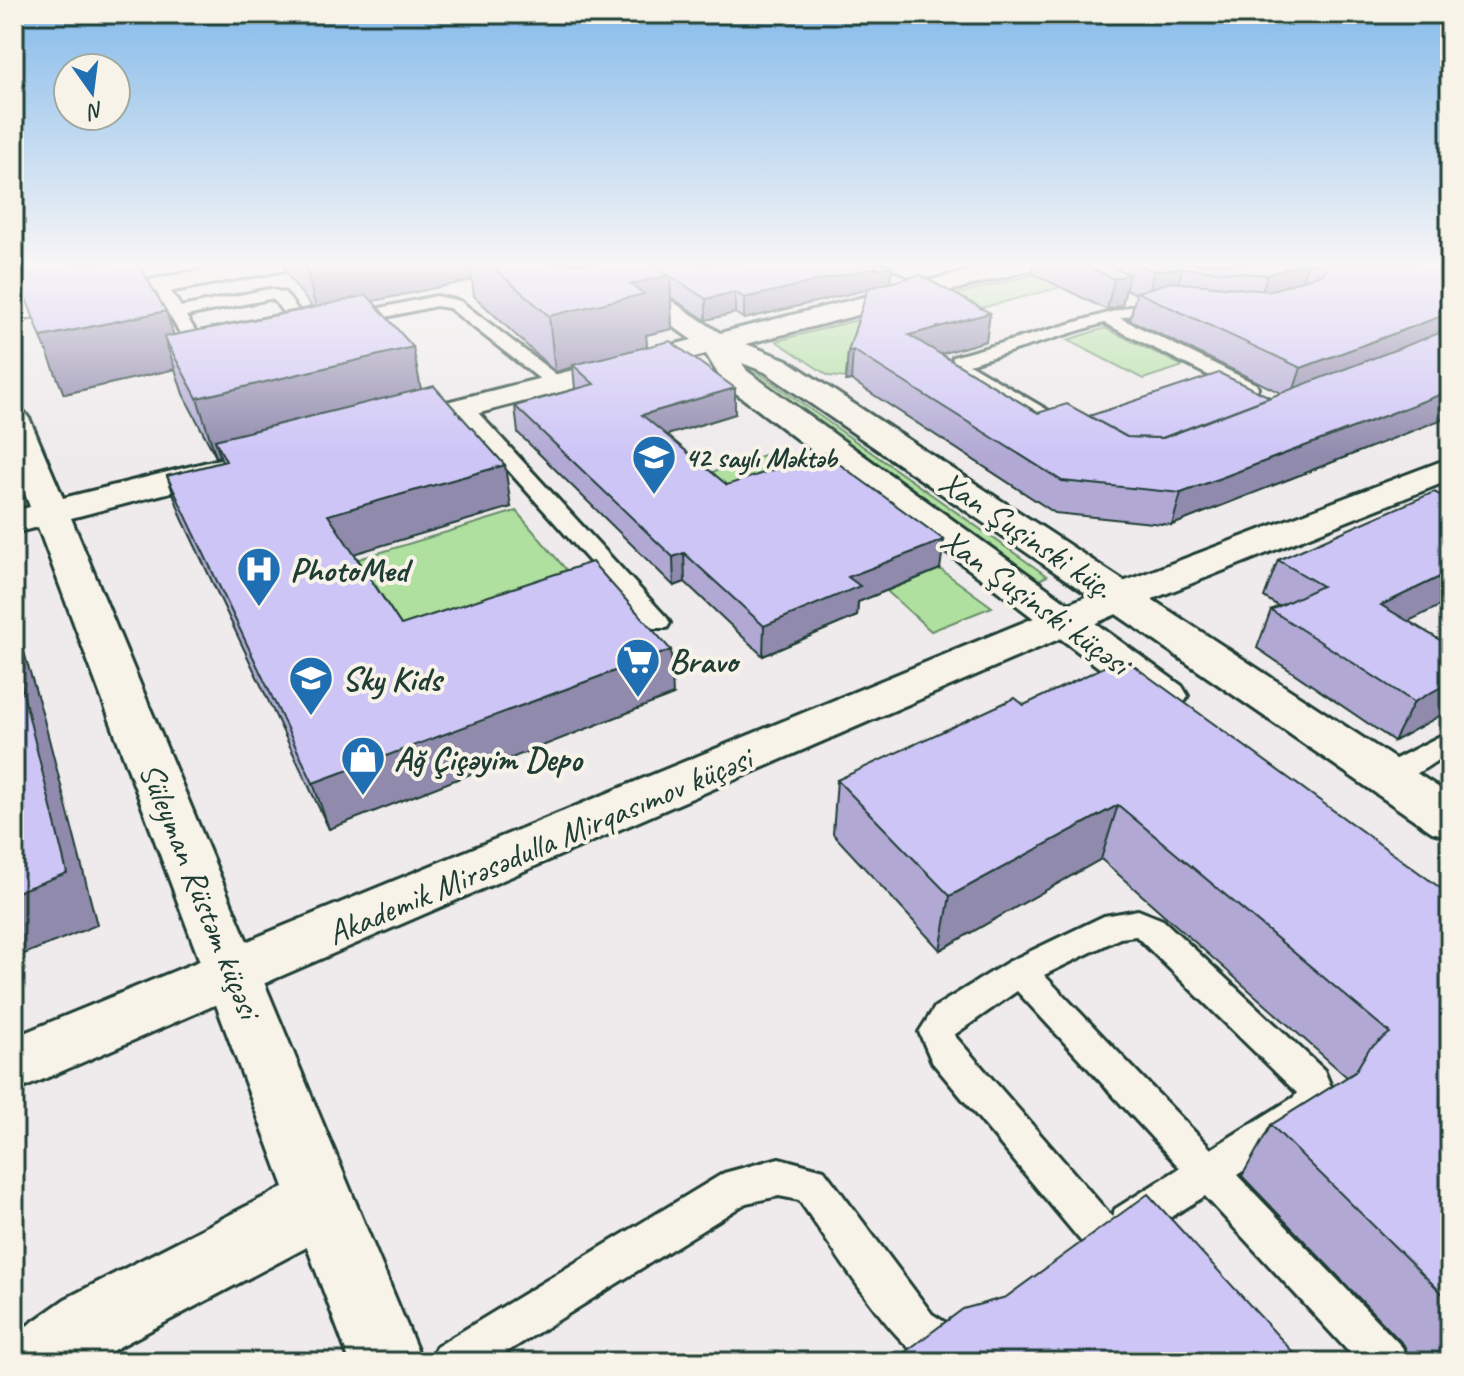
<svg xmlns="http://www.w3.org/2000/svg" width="1464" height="1376" font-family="Caveat,sans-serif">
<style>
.green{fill:#b0e0a0;stroke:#688e6a;stroke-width:2}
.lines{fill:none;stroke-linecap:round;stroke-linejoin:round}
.lane-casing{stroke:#1f3d34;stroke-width:6}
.street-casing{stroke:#1f3d34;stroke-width:6}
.secondary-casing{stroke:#1f3d34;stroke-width:6}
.lane{fill:#f7f3e8;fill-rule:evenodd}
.street{fill:#f7f3e8;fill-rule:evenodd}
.secondary{fill:#f7f3e8;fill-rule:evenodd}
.wall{fill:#b1a9d4;stroke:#1f3d34;stroke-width:2}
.shaded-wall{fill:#908aad;stroke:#1f3d34;stroke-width:2}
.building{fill:#cec5f7;stroke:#1f3d34;stroke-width:2}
.labels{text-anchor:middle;stroke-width:8;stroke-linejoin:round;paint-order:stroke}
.far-poi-label{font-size:28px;font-weight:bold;fill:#1f3d34;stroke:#f7f3e8;text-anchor:start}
.street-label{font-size:34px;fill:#1f3d34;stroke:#f7f3e8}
.poi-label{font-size:34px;font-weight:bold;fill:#1f3d34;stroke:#f7f3e8;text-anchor:start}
</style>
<rect width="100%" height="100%" fill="#efeaeb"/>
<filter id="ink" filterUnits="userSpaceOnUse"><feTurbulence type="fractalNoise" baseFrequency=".0125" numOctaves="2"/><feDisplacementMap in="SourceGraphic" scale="16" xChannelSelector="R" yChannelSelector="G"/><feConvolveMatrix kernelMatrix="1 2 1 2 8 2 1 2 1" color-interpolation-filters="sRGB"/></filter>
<g filter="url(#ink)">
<g class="green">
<polygon points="1039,273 1065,286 859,340 847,378 829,376 776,341"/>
<polygon points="1105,328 1183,366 1143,379 1067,340"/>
<polygon points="753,369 1047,576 1037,581 745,372"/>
<polygon points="779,450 822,481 772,498 688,480"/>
<polygon points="516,511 593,601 417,661 352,561"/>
<polygon points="940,569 992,607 931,631 887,591"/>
</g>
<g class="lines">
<g class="lane-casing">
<g id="lane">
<path d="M 831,263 C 864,262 899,267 923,291 L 915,296 L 909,294 L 874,275 L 834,266 Z"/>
<polygon points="159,280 165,282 181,307 269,289 285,293 321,340 312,345 306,344 274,300 269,299 186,316 215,362 206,367 200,366 151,285"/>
<polygon points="436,296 460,301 562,379 565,383 562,387 550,387 449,308 436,306 349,325 341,320 343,316"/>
<polygon points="1168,296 1174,298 1174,304 1120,318 1256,384 1258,388 1256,392 1242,392 1104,323 969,364 1075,426 1078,430 1068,436 952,368 953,357"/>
<polygon points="463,402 470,404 667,618 670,623 667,628 649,628 456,412 454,408"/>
<path d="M 1450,731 L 1450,752 C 1430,764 1400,790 1376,783 L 1372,776 L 1376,769 Z"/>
<path d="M 1138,910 L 1163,920 L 1324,1070 L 1335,1096 L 1320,1121 L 1237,1175 L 1402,1347 L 1409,1362 L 1358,1362 L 1205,1196 L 1129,1243 L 1123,1240 L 1118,1252 L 1104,1258 L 1090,1252 L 932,1062 L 919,1032 L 935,1007 L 1008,962 L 1104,916 ZM 1136,936 L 1297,1093 L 1294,1097 L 1211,1149 L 1044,975 L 1120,938 ZM 1017,991 L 1180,1168 L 1115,1209 L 1112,1217 L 954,1035 Z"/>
<path d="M 779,1158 L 824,1170 L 932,1314 L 946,1323 L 959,1319 L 974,1325 L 980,1340 L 974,1355 C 960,1361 940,1367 926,1360 C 891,1344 825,1236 799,1200 L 779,1196 L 746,1203 L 491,1362 L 429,1362 L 436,1347 L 724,1173 Z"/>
</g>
</g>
<g class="street-casing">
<g id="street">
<polygon points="239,263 293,263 289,268 280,271 14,321 14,305"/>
<polygon points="584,263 614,263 720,333 999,263 1042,263 1038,268 746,344 787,360 1450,795 1450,837 1432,832 765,372 742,363 747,371 1182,686 1188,696 1182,706 1166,711 1150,706 724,384 706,354 399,434 387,431 383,424 387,417 692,340"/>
<polygon points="14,410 25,413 30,420 63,498 228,457 240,460 245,467 240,474 71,518 422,1362 350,1362 307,1247 115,1349 98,1362 14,1362 14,1335 65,1299 284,1187 38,527 14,533 14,511 30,507 14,464"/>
</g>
</g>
<g class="secondary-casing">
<polygon id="secondary" points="1450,458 1450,480 1135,606 14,1092 14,1037 1107,588"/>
</g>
<use href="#lane" class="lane"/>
<use href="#street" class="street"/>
<use href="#secondary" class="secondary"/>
</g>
<g class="wall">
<polygon points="14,263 174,335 312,307 288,276 284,263 885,263 891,282 990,313 986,341 941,354 1038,413 1089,416 1270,398 1281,393 1130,320 1136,294 1126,289 1122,305 1107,310 1032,273 1034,263 1450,263 1450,416 1172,525 1055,513 851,380 846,381 848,352 868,289 744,319 735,313 706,320 670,297 672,329 646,335 647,346 735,414 667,435 727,485 940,569 858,602 857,616 763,656 685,582 674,586 518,433 515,406 575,389 573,367 555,372 474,296 472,280 373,301 421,389 511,507 354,553 401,625 673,695 329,829 182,518 167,476 222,462 220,456 216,457 183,394 175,369 64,394 27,299 20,300 14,285"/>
<polygon points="1278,560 1408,621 1450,646 1450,710 1394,741 1257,648 1271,610 1278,606 1264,597"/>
<polygon points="1024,705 1450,895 1450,1362 1407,1362 1410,1359 1404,1345 1242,1176 1271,1125 1347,1077 1101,859 940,950 833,834 837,780"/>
</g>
<g class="shaded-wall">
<polygon points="14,263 129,263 135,279 20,300 14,285"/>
<polygon points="305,263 469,263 472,280 317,313"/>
<polygon points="1305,263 1308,263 1299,289 1259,303 1267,275"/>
<polygon points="892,266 890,287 874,288 744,319 744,298 877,267"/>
<polygon points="1182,268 1175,296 1148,297 1154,271"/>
<polygon points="1129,274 1122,305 1107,310 1114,279"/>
<polygon points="670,275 672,329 646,335 647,348 573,365 573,367 555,372 549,316 631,284"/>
<polygon points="735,292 735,313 706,320 706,299"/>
<polygon points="166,311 184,367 164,337 175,369 64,394 41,337"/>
<polygon points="990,313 986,341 906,364 909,335"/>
<polygon points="1447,314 1435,342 1291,398 1301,368"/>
<polygon points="413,347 424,405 215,440 220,456 216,457 197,398"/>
<polygon points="853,350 851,380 846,381 848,352"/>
<polygon points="735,388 735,414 644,442 642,415"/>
<polygon points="1450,391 1450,416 1172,525 1181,493"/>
<polygon points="505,465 511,507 340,558 328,515"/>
<polygon points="944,540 940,569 858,602 857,616 763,656 764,626 848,577"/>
<polygon points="684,553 685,582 674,586 673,557"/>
<polygon points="1450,572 1450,601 1364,643 1381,605"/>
<polygon points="14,619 42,712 97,925 14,958"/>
<polygon points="671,650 673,695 329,829 313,783"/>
<polygon points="1450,682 1450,710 1394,741 1414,702"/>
<polygon points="1118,805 1101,859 940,950 950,896"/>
</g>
<g class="building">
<polygon points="38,263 138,263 166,311 41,337 14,267"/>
<polygon points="488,263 650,263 670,275 631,284 644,294 549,316"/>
<polygon points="650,263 885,263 892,266 875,270 877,267 744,298 735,292 706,299"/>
<polygon points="1080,263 1104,263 1129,274 1114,279"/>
<polygon points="1135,263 1305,263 1267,275 1182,268 1154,271"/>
<polygon points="1324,263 1450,263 1450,314 1447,314 1301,368 1137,292 1171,282 1270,291 1324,273 1326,265"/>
<polygon points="920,275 990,313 909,335 1038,413 1067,404 1127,437 1163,438 1450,329 1450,391 1181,493 1062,481 853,350 848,352 868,288"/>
<polygon points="367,295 413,347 197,398 164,337 303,310"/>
<polygon points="670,341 735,388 642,415 727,485 824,453 944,540 848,577 860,586 764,626 684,553 673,557 515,406 594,384 573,365"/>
<polygon points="1219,373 1270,397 1162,438 1127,437 1089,416"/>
<polygon points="434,386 505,465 328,515 401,625 592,562 671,650 313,783 167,476 226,461 215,440"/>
<polygon points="1434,492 1450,500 1450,572 1381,605 1450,646 1450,682 1414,702 1271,610 1322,586 1278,560"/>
<polygon points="14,656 67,873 14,893"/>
<polygon points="1123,658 1450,895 1450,1304 1448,1299 1271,1125 1355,1072 1369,1049 1390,1033 1118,805 950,896 837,780 1015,698 1024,705"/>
<polygon points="1148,1194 1302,1362 899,1362 897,1358 963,1309 1006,1297"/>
</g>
</g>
<linearGradient id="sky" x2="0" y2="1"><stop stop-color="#84baea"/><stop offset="0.58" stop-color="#f8f6f6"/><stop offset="1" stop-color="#f8f6f6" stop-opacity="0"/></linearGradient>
<rect width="1464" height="455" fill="url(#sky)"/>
<defs>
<g id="school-pin" transform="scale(2.3)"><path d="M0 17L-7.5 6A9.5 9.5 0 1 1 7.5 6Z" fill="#1f6fb2" stroke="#f7f3e8"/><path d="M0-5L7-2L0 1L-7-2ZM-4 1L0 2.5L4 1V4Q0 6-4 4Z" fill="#fff"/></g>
<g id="hospital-pin" transform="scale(2.3)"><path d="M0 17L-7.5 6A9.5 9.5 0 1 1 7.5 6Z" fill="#1f6fb2" stroke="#f7f3e8"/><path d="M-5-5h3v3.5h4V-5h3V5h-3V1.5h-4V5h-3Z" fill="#fff"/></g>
<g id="supermarket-pin" transform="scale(2.3)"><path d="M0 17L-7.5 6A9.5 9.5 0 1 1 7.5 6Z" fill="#1f6fb2" stroke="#f7f3e8"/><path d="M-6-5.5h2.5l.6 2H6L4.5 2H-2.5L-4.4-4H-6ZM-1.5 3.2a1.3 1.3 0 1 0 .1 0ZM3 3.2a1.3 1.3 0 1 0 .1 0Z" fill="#fff"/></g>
<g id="shop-pin" transform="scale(2.3)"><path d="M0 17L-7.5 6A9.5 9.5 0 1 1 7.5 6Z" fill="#1f6fb2" stroke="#f7f3e8"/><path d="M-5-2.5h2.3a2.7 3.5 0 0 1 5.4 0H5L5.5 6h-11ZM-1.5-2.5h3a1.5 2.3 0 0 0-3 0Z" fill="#fff"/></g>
</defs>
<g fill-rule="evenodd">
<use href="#school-pin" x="654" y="457"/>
<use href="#hospital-pin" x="259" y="569"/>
<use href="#supermarket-pin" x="638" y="660"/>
<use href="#school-pin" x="311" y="678"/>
<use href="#shop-pin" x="363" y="758"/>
</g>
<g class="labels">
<g class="far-poi-label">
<text x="685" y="467">42 saylı Məktəb</text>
</g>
<g class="street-label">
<text transform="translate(1027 534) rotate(34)" y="12">Xan Şuşinski küç.</text>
<text transform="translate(1036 601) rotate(36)" y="12">Xan Şuşinski küçəsi</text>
<text transform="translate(539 845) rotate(-23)" y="12">Akademik Mirəsədulla Mirqasımov küçəsi</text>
<text transform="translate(201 890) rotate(68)" y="12">Süleyman Rüstəm küçəsi</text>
</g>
<g class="poi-label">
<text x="290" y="581">PhotoMed</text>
<text x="669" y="672">Bravo</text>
<text x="342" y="690">Sky Kids</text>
<text x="394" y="770">Ağ Çiçəyim Depo</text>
</g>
</g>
<rect width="1464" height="1376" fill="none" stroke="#f7f3e8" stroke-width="48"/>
<rect x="24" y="24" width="1416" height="1328" fill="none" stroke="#1f3d34" stroke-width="3" filter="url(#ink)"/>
<g transform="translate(92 92) rotate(166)"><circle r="38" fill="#f7f3e8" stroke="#a1aaa0" stroke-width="2"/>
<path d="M0-6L14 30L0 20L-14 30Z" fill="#1f6fb2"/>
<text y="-12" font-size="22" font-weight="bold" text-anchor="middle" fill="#1f3d34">N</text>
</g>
</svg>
